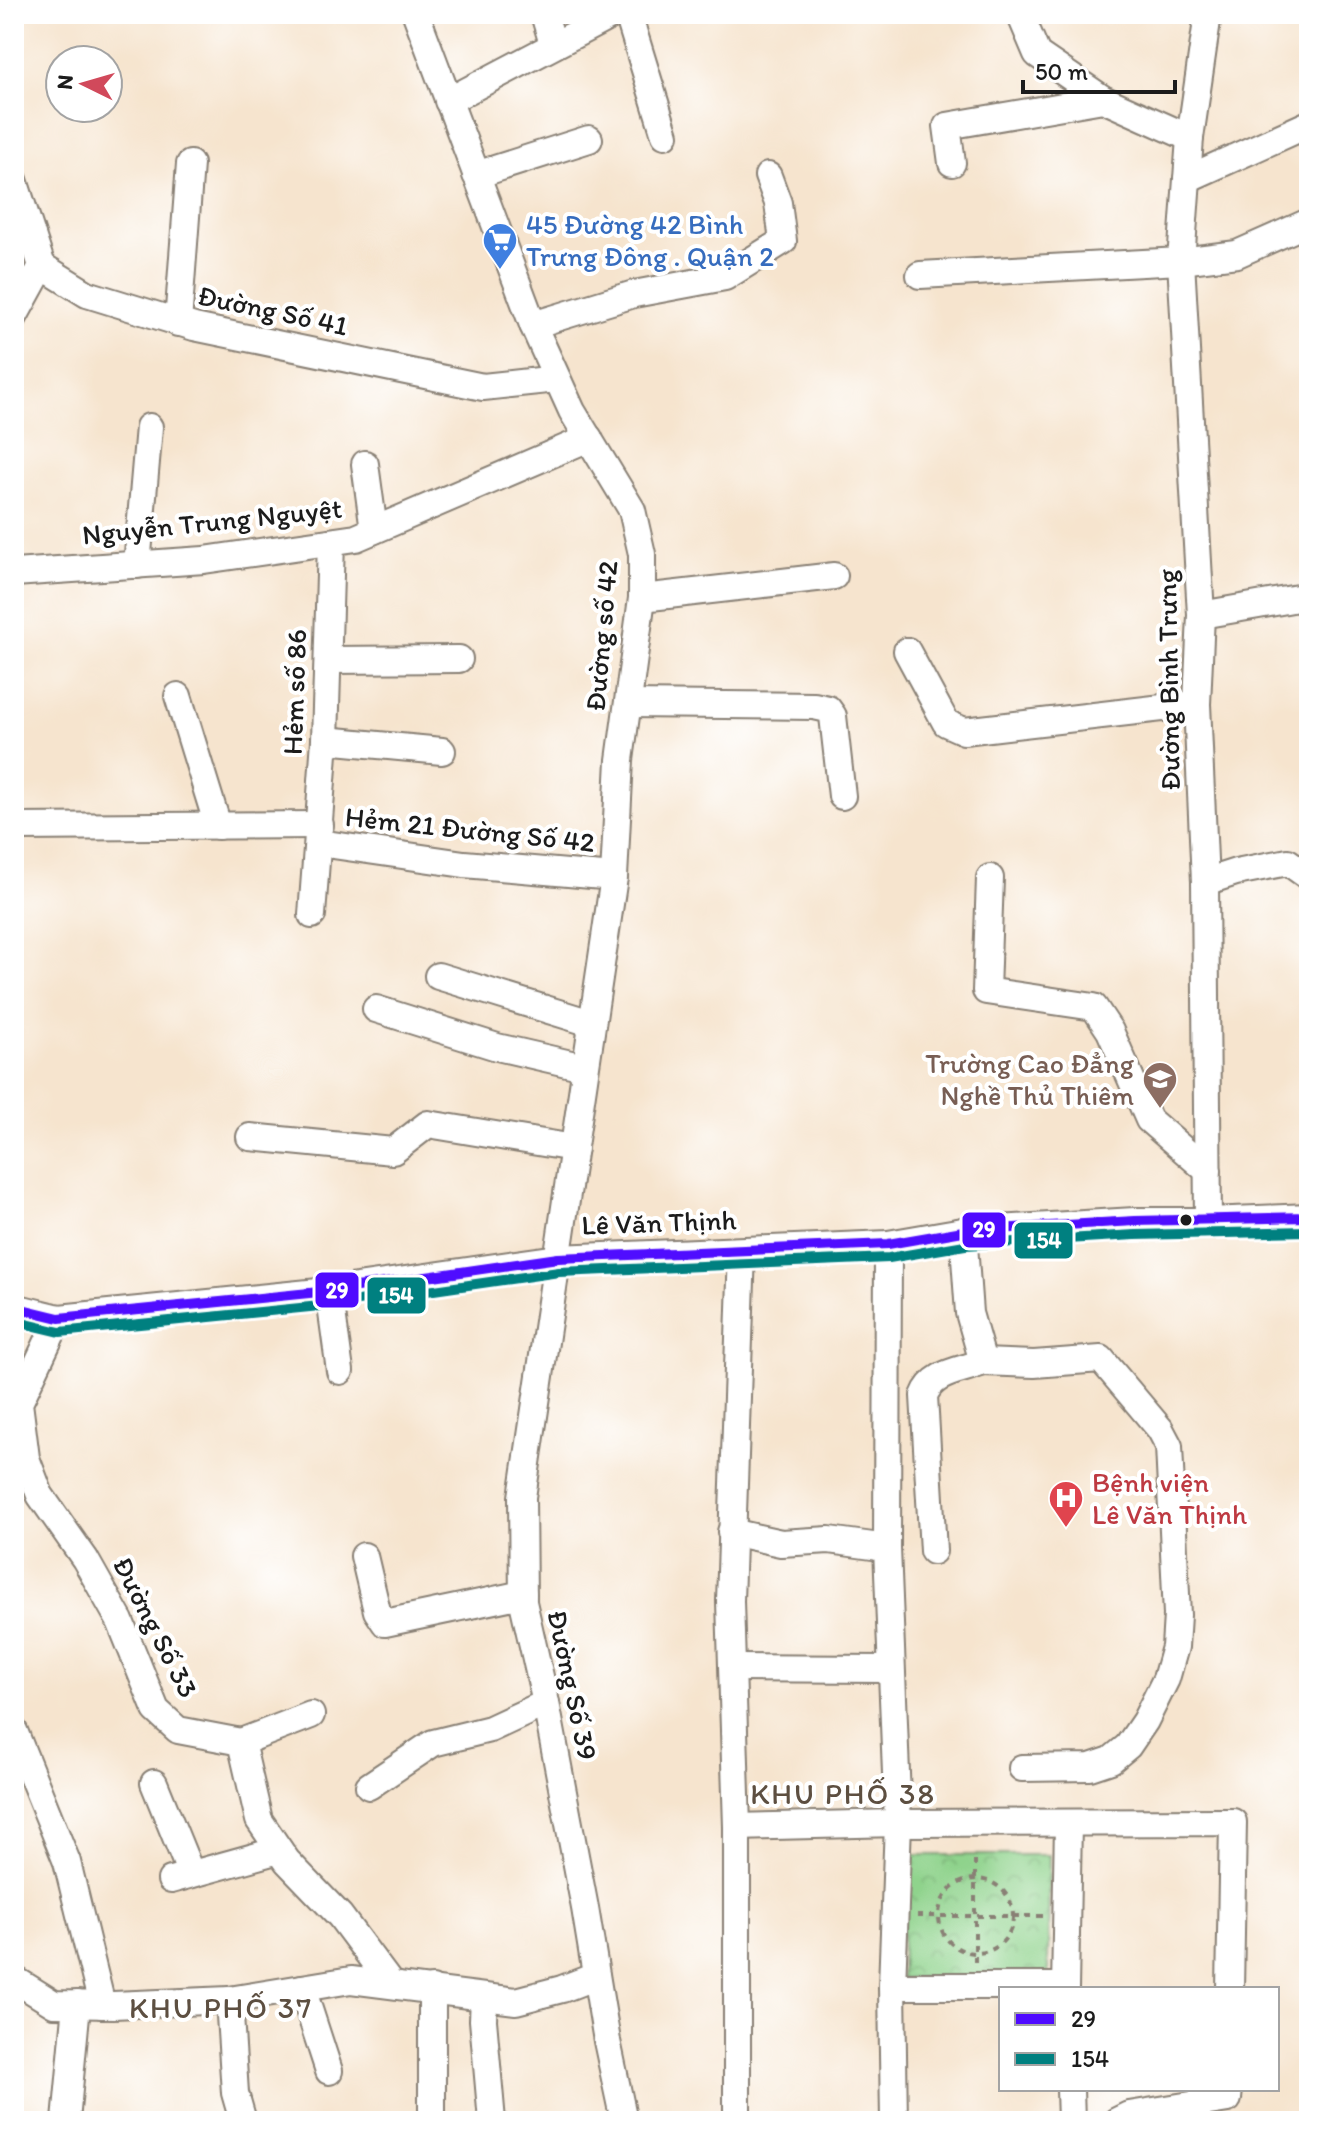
<svg xmlns="http://www.w3.org/2000/svg" width="1323" height="2135" font-family="Itim,sans-serif">
<style>
.park{fill:url(#park-crowns);stroke:#567854;stroke-width:2}
.lines{fill:none;stroke-linecap:round;stroke-linejoin:round}
.minor-casing{stroke:#898075;stroke-width:30}
.path{stroke:#898075;stroke-width:4;stroke-dasharray:6 6;stroke-linecap:butt}
.minor{stroke:#fff;stroke-width:26}
.bus-1-casing{stroke:#fff;stroke-width:16}
.bus-2-casing{stroke:#fff;stroke-width:16}
.bus-1{stroke:#4f0aff;stroke-width:10}
.bus-2{stroke:#008080;stroke-width:10}
.bus-dot{fill:#1c1c1c;stroke:#fff;stroke-width:3}
.labels{text-anchor:middle;stroke-width:8;stroke-linejoin:round;paint-order:stroke}
.shop-label{font-size:28px;fill:#366cbe;stroke:#fff;text-anchor:start}
.street-label{font-size:28px;fill:#1c1c1c;stroke:#fff}
.education-label{font-size:28px;fill:#785e54;stroke:#fff;text-anchor:end}
.health-label{font-size:28px;fill:#be3a42;stroke:#fff;text-anchor:start}
.neighbourhood-label{font-size:30px;letter-spacing:2px;fill:#5d4f41;stroke:#fff}
.line-badge{stroke:#fff;stroke-width:3}
.badge-label{font-size:22px;text-anchor:middle;font-weight:bold;fill:#fff}
</style>
<defs>
<pattern id="park-crowns" width="20" height="18" patternUnits="userSpaceOnUse" patternTransform="scale(2)"><rect width="20" height="18" fill="#8fd38c"/><path d="M2 6a3 3 0 1 1 6 0M12 15a3 3 0 1 1 6 0" fill="none" stroke="#7bb578"/></pattern>
</defs>
<rect width="100%" height="100%" fill="#fff"/>
<filter id="ink" filterUnits="userSpaceOnUse"><feTurbulence type="fractalNoise" baseFrequency=".0125" numOctaves="2"/><feDisplacementMap in="SourceGraphic" scale="16" xChannelSelector="R" yChannelSelector="G"/><feConvolveMatrix kernelMatrix="1 2 1 2 8 2 1 2 1" color-interpolation-filters="sRGB"/></filter>
<filter id="wash" filterUnits="userSpaceOnUse"><feTurbulence type="fractalNoise" baseFrequency=".006" numOctaves="4" result="noise"/><feDisplacementMap in="SourceGraphic" scale="32" xChannelSelector="R" yChannelSelector="G"/><feGaussianBlur stdDeviation="1.8" result="paint"/><feColorMatrix in="noise" values="0 0 0 0 0 0 0 0 0 0 0 0 0 0 0 0 0 1.4 0 .05"/><feComposite in="paint" operator="in"/></filter>
<g filter="url(#wash)">
<rect width="100%" height="100%" fill="#f6e4ce"/>
<polygon class="park" points="904,1855 1049,1855 1048,1975 901,1978"/>
</g>
<g filter="url(#ink)">
<g class="lines">
<g class="minor-casing">
<g id="minor">
<polyline points="416,14 533,325 572,411 632,510 642,554 642,598 620,760 614,877 522,1497 523,1602 546,1703 585,1908 607,2041 624,2121"/>
<polyline points="544,14 553,44"/>
<polyline points="628,14 665,135"/>
<polyline points="1020,14 1037,54 1103,99 1190,138"/>
<polyline points="1208,14 1190,138 1181,261 1201,615 1197,704 1205,882 1208,1221"/>
<polyline points="448,101 614,14"/>
<polyline points="952,163 947,126 1103,99"/>
<polyline points="476,175 589,139"/>
<polyline points="1187,179 1309,124"/>
<polyline points="14,180 42,266"/>
<polyline points="42,266 87,294 194,327 483,387 557,379"/>
<polyline points="920,275 1181,261 1237,254 1309,222"/>
<polyline points="14,317 42,266"/>
<polyline points="178,323 190,164"/>
<polyline points="533,325 634,294 725,277 783,241 778,203 768,176"/>
<polyline points="365,464 374,530"/>
<polyline points="137,565 149,427"/>
<polyline points="14,573 204,560 356,538 589,438"/>
<polyline points="642,598 834,576"/>
<polyline points="1201,615 1309,596"/>
<polyline points="907,651 946,723 964,731 1197,704"/>
<polyline points="328,660 459,659"/>
<polyline points="178,696 218,826"/>
<polyline points="628,704 814,706 828,709 833,716 842,796"/>
<polyline points="325,740 442,751"/>
<polyline points="14,827 320,825"/>
<polyline points="319,843 464,864 614,877"/>
<polyline points="990,878 986,991 1094,1007 1110,1031 1149,1120 1208,1171"/>
<polyline points="1205,882 1236,872 1288,862 1309,877"/>
<polyline points="312,915 325,740 331,542"/>
<polyline points="438,976 591,1023"/>
<polyline points="376,1009 497,1047 584,1067"/>
<polyline points="250,1137 393,1151 428,1124 574,1148"/>
<polyline points="963,1231 969,1313 983,1362 1034,1364 1101,1359 1160,1429 1169,1446 1177,1615 1175,1647 1166,1679 1145,1721 1128,1746 1111,1760 1090,1767 1022,1768"/>
<polyline points="888,1244 887,1548 898,1823 892,1986 894,2121"/>
<polyline points="329,1291 340,1371"/>
<polyline points="14,1307 59,1318 329,1291 558,1258 888,1244 963,1231 1135,1221 1208,1221 1309,1217"/>
<polyline points="59,1318 19,1403 26,1458 40,1495 85,1559 120,1621 156,1710 178,1730 241,1742 259,1820 287,1861 340,1916 390,1983"/>
<polyline points="731,1532 781,1543 829,1540 887,1548"/>
<path d="M 933,1551 L 924,1396 C 933,1371 962,1371 983,1362"/>
<polyline points="364,1556 377,1611 385,1623 523,1594"/>
<polyline points="733,1668 890,1669"/>
<polyline points="14,1731 67,1862 102,2005"/>
<polyline points="241,1742 311,1715"/>
<polyline points="154,1783 191,1874"/>
<polyline points="369,1786 433,1743 490,1729 546,1703"/>
<polyline points="737,1827 898,1823 1233,1822 1230,1989"/>
<polyline points="171,1880 279,1850"/>
<polyline points="14,1979 54,2004 113,2005 229,2000 351,1980 516,2001 562,1989 596,1976"/>
<polyline points="892,1986 1064,1986"/>
<polyline points="302,1988 329,2071"/>
<polyline points="1065,1989 1068,1823"/>
<polyline points="484,1997 483,2020 492,2121"/>
<polyline points="229,2000 235,2093 243,2121"/>
<polyline points="1070,2089 1071,2121"/>
<polyline points="66,2121 77,2004"/>
<polyline points="432,2121 432,1989"/>
<polyline points="737,2121 737,1827 730,1601 742,1251"/>
<polyline points="1117,2121 1129,2115 1228,2099 1229,2089"/>
</g>
</g>
<g class="path">
<circle cx="976" cy="1916" r="37"/>
<polyline points="917,1916 1044,1916"/>
<polyline points="975,1962 975,1855"/>
</g>
<use href="#minor" class="minor"/>
<g class="bus-1-casing">
<polyline id="bus-1" points="14,1307 59,1318 329,1291 558,1258 888,1244 963,1231 1135,1221 1309,1217"/>
</g>
<g class="bus-2-casing">
<polyline id="bus-2" points="14,1321 60,1332 330,1305 559,1272 889,1258 965,1245 1135,1235 1309,1231"/>
</g>
<use href="#bus-1" class="bus-1"/>
<use href="#bus-2" class="bus-2"/>
</g>
</g>
<defs>
<g id="supermarket-pin" transform="scale(1.8)"><path d="M0 17L-7.5 6A9.5 9.5 0 1 1 7.5 6Z" fill="#3f7fe0" stroke="#fff"/><path d="M-6-5.5h2.5l.6 2H6L4.5 2H-2.5L-4.4-4H-6ZM-1.5 3.2a1.3 1.3 0 1 0 .1 0ZM3 3.2a1.3 1.3 0 1 0 .1 0Z" fill="#fff"/></g>
<g id="school-pin" transform="scale(1.8)"><path d="M0 17L-7.5 6A9.5 9.5 0 1 1 7.5 6Z" fill="#8d6e63" stroke="#fff"/><path d="M0-5L7-2L0 1L-7-2ZM-4 1L0 2.5L4 1V4Q0 6-4 4Z" fill="#fff"/></g>
<g id="hospital-pin" transform="scale(1.8)"><path d="M0 17L-7.5 6A9.5 9.5 0 1 1 7.5 6Z" fill="#e0444e" stroke="#fff"/><path d="M-5-5h3v3.5h4V-5h3V5h-3V1.5h-4V5h-3Z" fill="#fff"/></g>
</defs>
<g fill-rule="evenodd">
<use href="#supermarket-pin" x="500" y="240"/>
<use href="#school-pin" x="1160" y="1079"/>
<use href="#hospital-pin" x="1066" y="1498"/>
</g>
<circle class="bus-dot" cx="1186" cy="1220" r="7"/>
<g class="labels">
<g class="shop-label">
<text x="526" y="234">45 Đường 42 Bình<tspan x="526" dy="32">Trưng Đông . Quận 2</tspan></text>
</g>
<g class="street-label">
<text transform="translate(273 310) rotate(12)" y="10">Đường Số 41</text>
<text transform="translate(212 521) rotate(-6)" y="10">Nguyễn Trung Nguyệt</text>
<text transform="translate(601 636) rotate(-85)" y="10">Đường số 42</text>
<text transform="translate(1168 680) rotate(-91)" y="10">Đường Bình Trưng</text>
<text transform="translate(294 692) rotate(-88)" y="10">Hẻm số 86</text>
<text transform="translate(470 829) rotate(6)" y="10">Hẻm 21 Đường Số 42</text>
<text transform="translate(659 1222) rotate(-2)" y="10">Lê Văn Thịnh</text>
<text transform="translate(156 1627) rotate(63)" y="10">Đường Số 33</text>
<text transform="translate(573 1685) rotate(78)" y="10">Đường Số 39</text>
</g>
<g class="education-label">
<text x="1134" y="1073">Trường Cao Đẳng<tspan x="1134" dy="32">Nghề Thủ Thiêm</tspan></text>
</g>
<g class="health-label">
<text x="1092" y="1492">Bệnh viện<tspan x="1092" dy="32">Lê Văn Thịnh</tspan></text>
</g>
<g class="neighbourhood-label">
<text x="843" y="1804">KHU PHỐ 38</text>
<text x="221" y="2018">KHU PHỐ 37</text>
</g>
</g>
<g class="line-badge">
<rect x="961" y="1211" width="46" height="38" rx="8" fill="#4f0aff"/>
<rect x="1013" y="1221" width="61" height="39" rx="8" fill="#008080"/>
<rect x="314" y="1271" width="46" height="38" rx="8" fill="#4f0aff"/>
<rect x="366" y="1276" width="61" height="39" rx="8" fill="#008080"/>
</g>
<g class="badge-label">
<text x="984" y="1237">29</text>
<text x="1044" y="1248">154</text>
<text x="337" y="1298">29</text>
<text x="396" y="1303">154</text>
</g>
<rect width="1323" height="2135" fill="none" stroke="#fff" stroke-width="48"/>
<rect x="999" y="1987" width="280" height="104" fill="#ffffff" stroke="#a4a4a4" stroke-width="2"/>
<rect x="1015" y="2013" width="40" height="12" fill="#4f0aff" stroke="#a4a4a4" stroke-width="2"/>
<text x="1071" y="2027" font-size="24" fill="#1c1c1c">29</text>
<rect x="1015" y="2053" width="40" height="12" fill="#008080" stroke="#a4a4a4" stroke-width="2"/>
<text x="1071" y="2067" font-size="24" fill="#1c1c1c">154</text>
<g transform="translate(84 84) rotate(275)"><circle r="38" fill="#ffffff" stroke="#a4a4a4" stroke-width="2"/>
<path d="M0-6L14 30L0 20L-14 30Z" fill="#d1495b"/>
<text y="-12" font-size="22" font-weight="bold" text-anchor="middle" fill="#1c1c1c">N</text>
</g>
<path d="M1023 80v12h152v-12" fill="none" stroke="#1c1c1c" stroke-width="4"/>
<text x="1035" y="80" font-size="24" fill="#1c1c1c" stroke="#ffffff" stroke-width="6" paint-order="stroke">50 m</text>
</svg>
